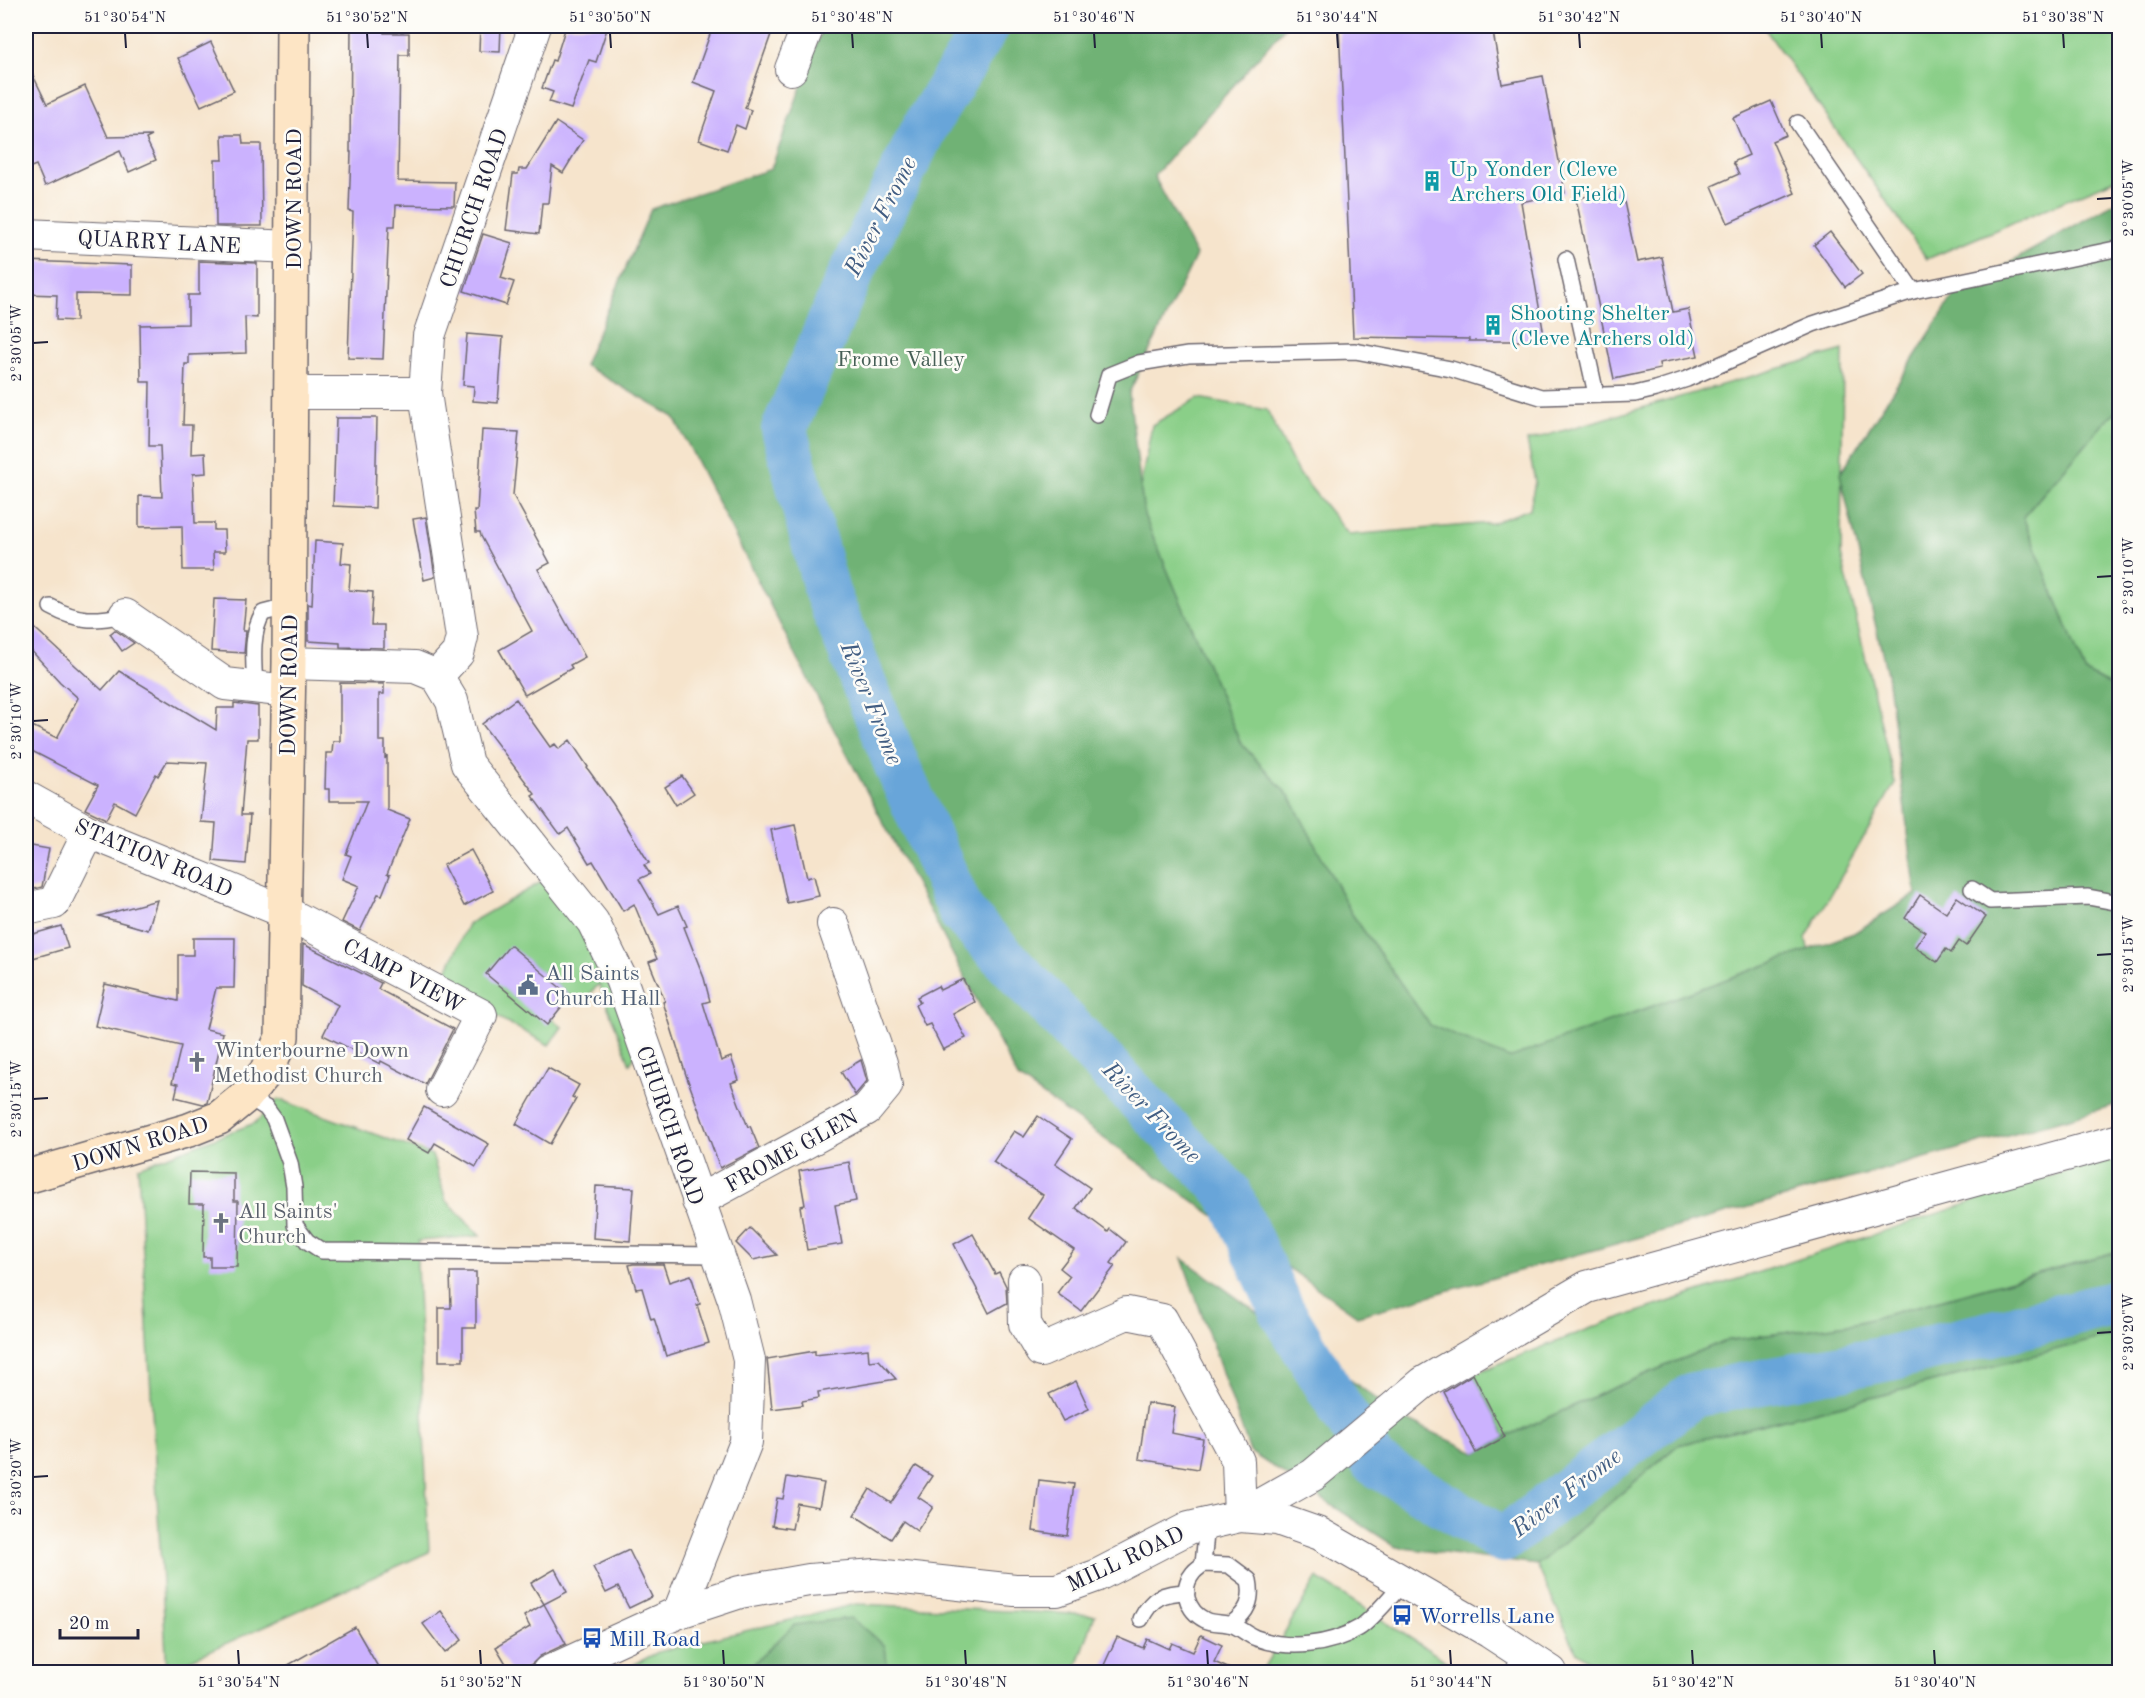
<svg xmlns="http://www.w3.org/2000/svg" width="2145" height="1698" font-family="'Old Standard TT',serif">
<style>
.green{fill:#8acf88;stroke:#567862;stroke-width:1.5}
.forest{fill:#6fb274;stroke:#486a58;stroke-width:1.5}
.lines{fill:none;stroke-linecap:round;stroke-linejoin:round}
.river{stroke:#67a5d9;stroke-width:46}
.building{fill:#cbb2fe}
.lane-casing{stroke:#6c666e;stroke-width:18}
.street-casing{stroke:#6c666e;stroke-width:34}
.secondary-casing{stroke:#6c666e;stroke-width:36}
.lane{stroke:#fff;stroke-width:15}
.street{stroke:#fff;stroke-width:32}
.secondary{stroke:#fde5c5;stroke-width:33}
.ticks{fill:none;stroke:#22223b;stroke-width:2}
.labels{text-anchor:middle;stroke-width:5;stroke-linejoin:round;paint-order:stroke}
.culture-label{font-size:22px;fill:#0d838f;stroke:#fdfcf7;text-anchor:start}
.street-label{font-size:22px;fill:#22223b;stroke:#fdfcf7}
.park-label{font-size:22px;fill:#465f56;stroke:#fdfcf7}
.service-label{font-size:22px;fill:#4e5e75;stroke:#fdfcf7;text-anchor:start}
.worship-label{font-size:22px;fill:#5b616d;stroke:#fdfcf7;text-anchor:start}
.transit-label{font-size:22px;fill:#164399;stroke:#fdfcf7;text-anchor:start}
.water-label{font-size:24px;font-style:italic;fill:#415d82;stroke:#fdfcf7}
.neatline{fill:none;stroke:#22223b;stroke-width:2}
.ticks-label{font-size:15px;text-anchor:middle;fill:#22223b}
</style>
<rect width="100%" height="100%" fill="#fdfcf7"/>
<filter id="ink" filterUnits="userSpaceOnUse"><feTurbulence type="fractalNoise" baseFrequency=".0167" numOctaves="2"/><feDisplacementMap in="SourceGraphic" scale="12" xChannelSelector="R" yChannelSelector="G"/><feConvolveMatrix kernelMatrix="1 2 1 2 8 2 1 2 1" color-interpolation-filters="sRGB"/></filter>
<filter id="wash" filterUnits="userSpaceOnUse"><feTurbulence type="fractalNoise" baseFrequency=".008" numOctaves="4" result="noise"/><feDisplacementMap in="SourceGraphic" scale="24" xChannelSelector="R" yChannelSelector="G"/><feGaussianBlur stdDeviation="1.35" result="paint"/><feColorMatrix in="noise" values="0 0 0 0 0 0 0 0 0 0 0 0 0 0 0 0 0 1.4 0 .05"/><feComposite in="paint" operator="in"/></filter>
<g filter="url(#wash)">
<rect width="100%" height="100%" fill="#f6e4cc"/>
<g class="green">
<polygon points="1763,26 2119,26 2119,178 1927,259"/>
<polygon points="1843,350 1841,554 1895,783 1806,938 1812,970 1476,1085 1280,871 1136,509 1152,425 1198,398 1267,410 1297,471 1349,535 1492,523 1530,509 1535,481 1527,441"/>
<polygon points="2119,410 2119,690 2085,672 2023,517 2109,417"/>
<polygon points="548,878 596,934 637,1051 630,1064 599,984 580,1005 510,946 552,1019 562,1027 549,1045 440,986 468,924"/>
<polygon points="278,1099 432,1155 446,1200 480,1236 418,1241 417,1266 429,1552 167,1670 138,1167 255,1123"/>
<polygon points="2119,1154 2119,1251 1856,1323 1724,1341 1604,1392 1505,1437 1473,1374 1607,1322"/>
<polygon points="2119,1333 2119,1672 1604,1672 1576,1651 1537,1565 1678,1445 1879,1396"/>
<polygon points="1317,1578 1463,1672 1261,1672"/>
<polygon points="856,1604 1095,1615 1075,1672 620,1672 658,1652"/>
</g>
<g class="forest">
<polygon points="823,26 1286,26 1154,176 1196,255 1129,393 1144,515 1240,742 1290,797 1352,914 1430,1025 1509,1058 1854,933 1916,894 1887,674 1840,474 1954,295 2119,200 2119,410 2109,417 2023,517 2085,672 2119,690 2119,1104 1357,1316 1018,1078 830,722 674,417 584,365 651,209 771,169"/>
<polygon points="2119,1251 2119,1333 1879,1396 1678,1445 1537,1565 1396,1547 1250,1452 1182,1258 1403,1418 1476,1453 1505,1437 1604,1392 1724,1341 1856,1323"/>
<polygon points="851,1618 885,1646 888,1672 752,1672 750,1667 794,1625"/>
</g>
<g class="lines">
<polyline class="river" points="987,26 926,125 848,280 784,429 827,592 898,768 962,913 1097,1056 1229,1193 1282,1311 1374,1463 1503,1540 1693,1395 1890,1358 2120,1302"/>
</g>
<g id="blocks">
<g class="building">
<polygon points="351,26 384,26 384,33 409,33 409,55 400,55 398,181 455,182 454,206 396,205 395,226 389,226 383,359 348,358 353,212 349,211 351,152 350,152"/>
<polygon points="480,26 501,26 500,52 479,51"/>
<polygon points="566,26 608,26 596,62 589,60 571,109 549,102 553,92 542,88 552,60 555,61"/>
<polygon points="713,26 774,26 745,108 751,110 745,129 736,125 727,150 699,140 716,91 693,82"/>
<polygon points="1339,26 1492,26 1502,84 1543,76 1565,193 1521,202 1545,341 1469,341 1469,339 1353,337"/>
<polygon points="211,42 234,91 201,106 178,58"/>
<polygon points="26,61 47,104 85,86 108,137 152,136 146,139 156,160 129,172 120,151 45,186 36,165 26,169"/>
<polygon points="1771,101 1786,135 1772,141 1795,193 1728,223 1712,186 1739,174 1733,162 1749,155 1733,118"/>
<polygon points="556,122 583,140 563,173 552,166 548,203 542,203 539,234 506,230 513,174 518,174 519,169 527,169"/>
<polygon points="222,135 242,135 243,144 261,144 262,226 216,226 215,160 223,160"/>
<polygon points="1621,188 1637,262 1662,257 1673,312 1688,309 1698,356 1659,363 1660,369 1614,379 1576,199"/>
<polygon points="1830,232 1862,274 1845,287 1814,245"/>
<polygon points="483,234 512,243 501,278 514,282 506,305 464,291"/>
<polygon points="26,261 132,265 132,295 76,294 76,321 56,320 57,295 26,294"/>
<polygon points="199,261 257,263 257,318 245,317 246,353 189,355 189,364 185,364 183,425 192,425 191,454 205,453 206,473 193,474 195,523 214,523 214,530 224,530 225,552 213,552 214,570 183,570 182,526 139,527 139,496 162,497 160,446 149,446 150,382 141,382 140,325 188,324 188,295 199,295"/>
<polygon points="467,334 503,337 498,403 473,401 474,386 463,385"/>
<polygon points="336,418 377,418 375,508 333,506"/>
<polygon points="482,430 519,432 513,495 550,563 538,569 552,597 585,657 570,665 572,668 525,695 499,650 532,631 481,536 480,532 476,532 474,511 477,511"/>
<polygon points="426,517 435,577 424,580 413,519"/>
<polygon points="315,541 343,543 341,563 351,564 349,590 373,592 371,625 384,625 384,648 340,647 340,643 308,641 308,604 312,605"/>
<polygon points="214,599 246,600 243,631 246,631 244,653 211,651"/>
<polygon points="26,620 102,690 119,671 216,730 217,708 234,708 234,703 258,706 258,739 247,739 241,815 250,815 246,864 213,861 216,823 201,822 207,763 167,761 158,776 156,774 135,813 115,802 106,819 85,809 98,785 26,748 26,723 57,738 78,698 60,682 26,645"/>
<polygon points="115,630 134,643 122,651 110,634"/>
<polygon points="340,683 384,684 384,694 379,694 379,741 385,741 385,759 387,755 387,810 410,819 387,874 390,875 382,895 378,894 360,931 342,922 359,886 342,879 351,856 346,854 367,801 329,801 329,789 325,789 326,753 332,753 333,741 340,741"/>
<polygon points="516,699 550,747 555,744 559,749 570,740 588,767 587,768 613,804 649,863 644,865 650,874 639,879 659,914 678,906 687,926 684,927 704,978 710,1001 703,1003 721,1061 731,1057 739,1080 731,1083 748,1127 750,1126 759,1148 720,1168 686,1075 663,1002 665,1001 649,962 657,959 634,904 623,911 593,861 589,863 568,828 560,834 532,796 535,794 482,724"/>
<polygon points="682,776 694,793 676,805 665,787"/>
<polygon points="795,825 807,878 814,876 819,896 787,903 771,830"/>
<polygon points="26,845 49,849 42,887 26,891"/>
<polygon points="471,850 493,891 464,906 443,865"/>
<polygon points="1920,895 1946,913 1957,897 1986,917 1966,946 1959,941 1951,953 1946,949 1937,962 1915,947 1925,932 1905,918"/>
<polygon points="157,900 148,930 99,916"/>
<polygon points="61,926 68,948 26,960 26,936"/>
<polygon points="193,938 235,938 234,988 216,988 206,1029 223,1033 207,1103 203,1104 175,1097 178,1084 172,1083 181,1046 95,1026 105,984 178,1001 178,955 193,955"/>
<polygon points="303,944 381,983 378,989 453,1029 425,1084 381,1061 380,1064 323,1035 338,1005 302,986"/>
<polygon points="510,945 570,996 547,1025 486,974"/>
<polygon points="963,979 975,1002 953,1014 966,1038 943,1050 930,1024 925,1026 915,1005 920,1002 917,997 938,986 940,990"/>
<polygon points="861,1060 867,1081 855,1095 841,1072"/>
<polygon points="548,1068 579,1085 572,1097 576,1099 550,1144 516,1124"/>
<polygon points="424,1107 489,1144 476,1167 435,1143 429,1153 406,1140"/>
<polygon points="1038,1116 1072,1139 1055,1164 1090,1188 1076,1208 1108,1232 1110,1229 1126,1242 1111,1263 1115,1266 1081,1311 1057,1293 1070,1276 1060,1268 1074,1250 1028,1218 1043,1195 993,1162 1014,1131 1024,1137"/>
<polygon points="849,1162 856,1201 835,1205 842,1244 807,1250 800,1206 805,1205 799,1171"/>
<polygon points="190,1172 234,1173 234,1201 238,1201 237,1267 210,1267 210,1257 203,1257 204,1204 189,1204"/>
<polygon points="596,1186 634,1188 630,1241 593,1238"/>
<polygon points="750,1228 777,1255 753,1260 736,1243"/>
<polygon points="973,1234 995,1274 999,1272 1006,1286 1007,1303 989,1313 954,1244"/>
<polygon points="633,1264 663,1264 669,1282 691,1275 700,1304 697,1305 709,1343 666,1356 654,1318 651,1319 642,1288 636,1289 629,1265"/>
<polygon points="450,1272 476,1272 476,1328 463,1328 463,1361 439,1361 439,1308 451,1308"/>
<polygon points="868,1349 869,1361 879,1360 896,1379 818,1392 819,1398 802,1401 803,1405 772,1409 767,1359 815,1351 815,1355"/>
<polygon points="1473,1374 1505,1437 1476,1453 1444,1392"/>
<polygon points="1076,1381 1089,1409 1063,1421 1049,1394"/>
<polygon points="1147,1403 1175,1407 1171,1433 1203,1439 1198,1469 1139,1459"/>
<polygon points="916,1466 932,1476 918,1497 933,1507 917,1531 903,1521 891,1539 854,1515 870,1489 891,1503"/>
<polygon points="787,1477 824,1483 819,1507 797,1503 792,1529 772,1526 777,1498 783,1499"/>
<polygon points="1039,1480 1074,1484 1067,1536 1033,1531"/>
<polygon points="629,1550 652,1597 629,1608 618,1587 606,1593 593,1567"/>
<polygon points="555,1569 567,1592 544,1604 531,1583"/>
<polygon points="544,1604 566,1644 540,1656 532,1664 518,1672 511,1672 496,1647 530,1627 524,1616"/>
<polygon points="441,1611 462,1640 445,1653 423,1624"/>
<polygon points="355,1627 381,1672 276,1672"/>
<polygon points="1201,1635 1222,1645 1214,1662 1237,1672 1120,1672 1104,1665 1117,1637 1143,1648 1147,1639 1169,1649 1172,1643 1193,1652"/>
</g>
</g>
</g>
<g filter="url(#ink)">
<use href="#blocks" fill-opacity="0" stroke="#6c666e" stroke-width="1.5"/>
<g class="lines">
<g class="lane-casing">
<g id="lane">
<polyline points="1798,123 1913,291"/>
<polyline points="1566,259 1596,394"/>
<polyline points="1097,415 1109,375 1139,363 1188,355 1355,351 1451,369 1541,397 1635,394 1656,389 1687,379 1813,324 1913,291 2120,248"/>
<path d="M 51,607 C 78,622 95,621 125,615"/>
<path d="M 255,687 C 254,665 250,633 263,613 L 290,606"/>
<polyline points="1972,889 1990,901 2088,897 2120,903"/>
<polyline points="246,1096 266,1108 274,1119 290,1163 294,1187 295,1225 307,1241 322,1251 717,1255"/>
<polyline points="1203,1564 1207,1524"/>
<path d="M 1141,1619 C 1152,1597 1162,1593 1187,1592"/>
<path d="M 1231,1624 C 1248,1612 1253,1600 1249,1580 L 1229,1565 L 1203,1564 C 1200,1567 1195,1570 1193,1573 C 1180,1589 1187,1611 1205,1620 C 1213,1624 1223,1622 1232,1625 C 1240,1627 1247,1635 1256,1638 C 1288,1650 1329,1646 1359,1628 C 1370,1622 1393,1594 1404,1582"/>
</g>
</g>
<g class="street-casing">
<g id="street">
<polyline points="791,69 808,26"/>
<polyline points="26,235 293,247"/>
<polyline points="292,393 425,393"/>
<polyline points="125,615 225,684 288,691"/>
<polyline points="289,663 415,667 437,676 452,701 467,764 593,922 621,979 734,1300 749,1360 746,1442 679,1612"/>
<polyline points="437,676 458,653 462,637 425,393 429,336 535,26"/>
<polyline points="26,797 89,832 285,912 481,1015 442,1090"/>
<polyline points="26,909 54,903 89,832"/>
<polyline points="698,1201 867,1109 886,1086 881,1063 833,924"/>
<polyline points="1024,1280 1025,1324 1041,1351 1127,1313 1162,1320 1238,1461 1240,1516 1277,1519 1320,1534 1490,1632 1551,1672"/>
<polyline points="548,1672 679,1612 740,1592 809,1580 876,1575 1015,1590 1057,1590 1096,1576 1189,1528 1240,1516 1313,1475 1423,1383 1587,1287 2120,1140"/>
</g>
</g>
<g class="secondary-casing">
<polyline id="secondary" points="26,1177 189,1130 219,1118 246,1096 266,1072 282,1037 289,663 293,26"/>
</g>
<use href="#lane" class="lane"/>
<use href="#street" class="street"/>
<use href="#secondary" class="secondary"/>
</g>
</g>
<path class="ticks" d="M 125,33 L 126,48M 367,33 L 368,48M 610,33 L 611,48M 852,33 L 853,48M 1094,33 L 1095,48M 1337,33 L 1338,48M 1579,33 L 1580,48M 1821,33 L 1822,48M 2063,33 L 2064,48M 2097,199 L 2112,198M 33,343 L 48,342M 2097,577 L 2112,576M 33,721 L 48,720M 2097,955 L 2112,954M 33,1099 L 48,1098M 2097,1333 L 2112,1332M 33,1477 L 48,1476M 238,1650 L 239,1665M 480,1650 L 481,1665M 723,1650 L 724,1665M 965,1650 L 966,1665M 1207,1650 L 1208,1665M 1450,1650 L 1451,1665M 1692,1650 L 1693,1665M 1934,1650 L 1935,1665"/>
<defs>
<g id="building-bare" transform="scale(1.62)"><path d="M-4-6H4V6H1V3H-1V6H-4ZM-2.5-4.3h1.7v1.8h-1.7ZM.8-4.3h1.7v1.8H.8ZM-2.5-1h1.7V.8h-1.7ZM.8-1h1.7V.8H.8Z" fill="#0f9aa8" stroke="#fdfcf7" stroke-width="2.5" paint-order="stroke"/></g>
<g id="civic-bare" transform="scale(1.62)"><path d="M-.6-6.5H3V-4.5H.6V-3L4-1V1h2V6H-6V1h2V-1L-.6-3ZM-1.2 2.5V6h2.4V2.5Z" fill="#5c6f8a" stroke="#fdfcf7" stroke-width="2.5" paint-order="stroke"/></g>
<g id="church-bare" transform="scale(1.62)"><path d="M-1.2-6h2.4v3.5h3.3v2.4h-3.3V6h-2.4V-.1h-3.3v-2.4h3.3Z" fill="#6b7280" stroke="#fdfcf7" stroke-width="2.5" paint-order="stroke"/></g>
<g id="bus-bare" transform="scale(1.62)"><path d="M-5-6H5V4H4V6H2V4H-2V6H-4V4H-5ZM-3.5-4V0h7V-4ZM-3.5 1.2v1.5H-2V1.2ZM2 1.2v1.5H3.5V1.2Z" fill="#1a4fb4" stroke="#fdfcf7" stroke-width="2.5" paint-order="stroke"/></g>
</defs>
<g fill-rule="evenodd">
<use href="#building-bare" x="1432" y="181"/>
<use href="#building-bare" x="1493" y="325"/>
<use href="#civic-bare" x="528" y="985"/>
<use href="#church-bare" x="197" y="1062"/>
<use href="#church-bare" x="221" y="1223"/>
<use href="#bus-bare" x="1402" y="1615"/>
<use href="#bus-bare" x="592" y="1638"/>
</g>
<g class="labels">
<g class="culture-label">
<text x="1449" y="176">Up Yonder (Cleve<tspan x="1449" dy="25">Archers Old Field)</tspan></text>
<text x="1510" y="320">Shooting Shelter<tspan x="1510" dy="25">(Cleve Archers old)</tspan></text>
</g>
<g class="street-label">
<text transform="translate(293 199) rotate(-90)" y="8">DOWN ROAD</text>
<text transform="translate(473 208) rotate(-71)" y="8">CHURCH ROAD</text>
<text transform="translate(159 241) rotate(3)" y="8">QUARRY LANE</text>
<text transform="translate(288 685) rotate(-89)" y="8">DOWN ROAD</text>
<text transform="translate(154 857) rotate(23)" y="8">STATION ROAD</text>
<text transform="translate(404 975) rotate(28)" y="8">CAMP VIEW</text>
<text transform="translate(671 1125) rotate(71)" y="8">CHURCH ROAD</text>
<text transform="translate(140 1143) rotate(-17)" y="8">DOWN ROAD</text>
<text transform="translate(791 1150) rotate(-29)" y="8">FROME GLEN</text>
<text transform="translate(1125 1558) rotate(-25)" y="8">MILL ROAD</text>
</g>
<g class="park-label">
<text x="901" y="366">Frome Valley</text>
</g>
<g class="service-label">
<text x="545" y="980">All Saints<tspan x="545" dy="25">Church Hall</tspan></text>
</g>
<g class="worship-label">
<text x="214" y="1057">Winterbourne Down<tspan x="214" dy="25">Methodist Church</tspan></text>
<text x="238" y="1218">All Saints'<tspan x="238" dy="25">Church</tspan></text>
</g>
<g class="transit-label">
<text x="1419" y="1623">Worrells Lane</text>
<text x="609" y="1646">Mill Road</text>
</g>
<g class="water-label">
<text transform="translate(880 216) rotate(-63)" y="8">River Frome</text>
<text transform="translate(872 703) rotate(68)" y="8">River Frome</text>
<text transform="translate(1152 1112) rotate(46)" y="8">River Frome</text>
<text transform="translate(1566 1492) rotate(-37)" y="8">River Frome</text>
</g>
</g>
<rect width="2145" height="1698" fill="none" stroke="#fdfcf7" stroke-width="66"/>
<path d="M60 1629v9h78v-9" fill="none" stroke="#22223b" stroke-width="3"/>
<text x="69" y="1629" font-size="18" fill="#22223b" stroke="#fdfcf7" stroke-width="4.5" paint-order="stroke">20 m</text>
<rect x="33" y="33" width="2079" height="1632" class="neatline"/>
<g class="ticks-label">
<text x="125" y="22">51°30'54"N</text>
<text x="367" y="22">51°30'52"N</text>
<text x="610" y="22">51°30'50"N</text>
<text x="852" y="22">51°30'48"N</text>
<text x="1094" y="22">51°30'46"N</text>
<text x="1337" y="22">51°30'44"N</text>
<text x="1579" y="22">51°30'42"N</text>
<text x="1821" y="22">51°30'40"N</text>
<text x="2063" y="22">51°30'38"N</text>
<text transform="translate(2128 198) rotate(-90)" y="5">2°30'05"W</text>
<text transform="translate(16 343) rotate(-90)" y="5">2°30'05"W</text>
<text transform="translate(2128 576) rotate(-90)" y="5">2°30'10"W</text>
<text transform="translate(16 721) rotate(-90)" y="5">2°30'10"W</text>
<text transform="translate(2128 954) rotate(-90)" y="5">2°30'15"W</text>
<text transform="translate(16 1099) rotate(-90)" y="5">2°30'15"W</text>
<text transform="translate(2128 1332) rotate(-90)" y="5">2°30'20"W</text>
<text transform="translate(16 1477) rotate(-90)" y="5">2°30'20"W</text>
<text x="239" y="1687">51°30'54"N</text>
<text x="481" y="1687">51°30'52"N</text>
<text x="724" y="1687">51°30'50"N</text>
<text x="966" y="1687">51°30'48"N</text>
<text x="1208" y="1687">51°30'46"N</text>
<text x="1451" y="1687">51°30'44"N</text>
<text x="1693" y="1687">51°30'42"N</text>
<text x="1935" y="1687">51°30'40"N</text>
</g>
</svg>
